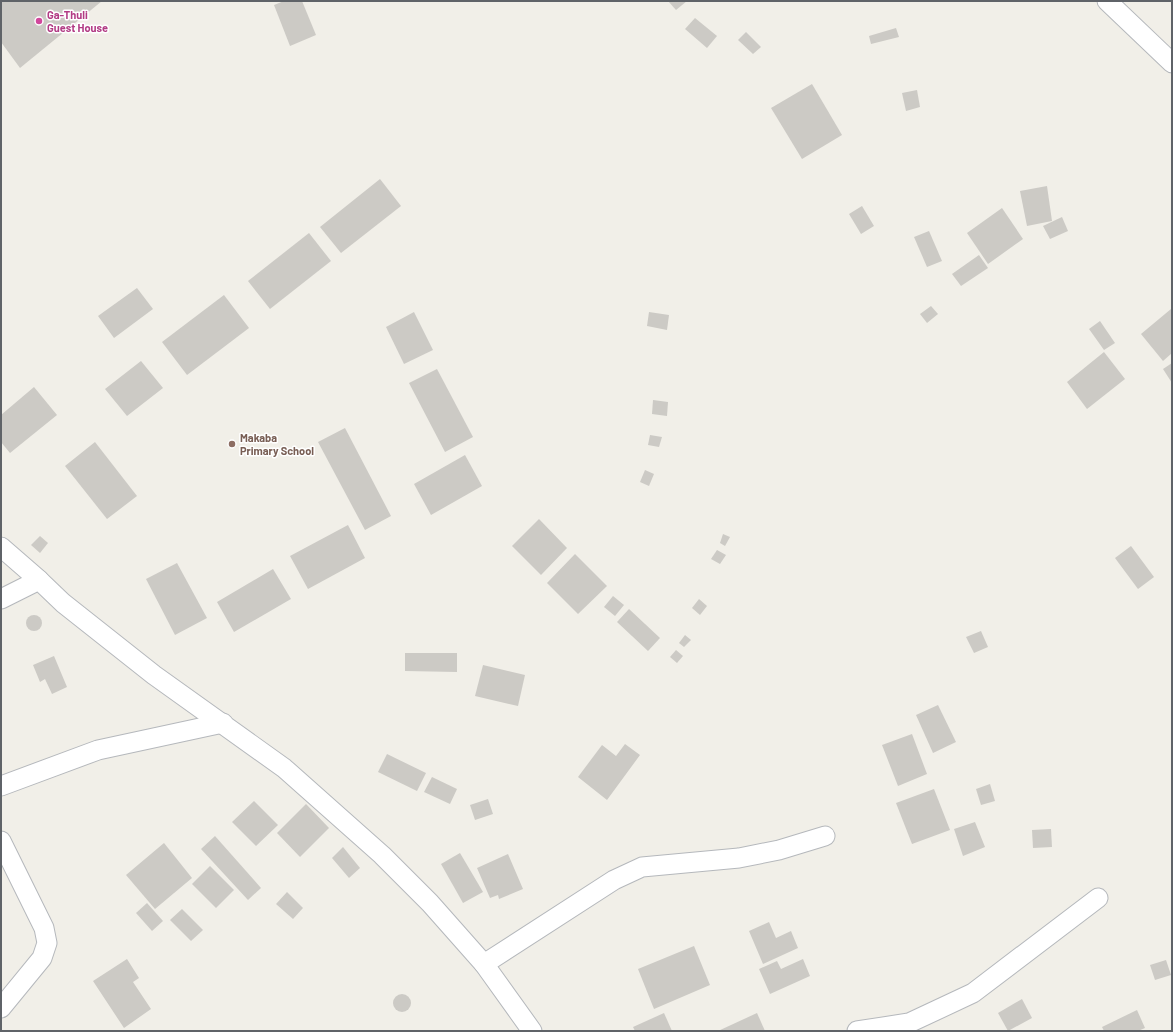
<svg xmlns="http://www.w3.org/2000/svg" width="1173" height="1032" font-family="Barlow,sans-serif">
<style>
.building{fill:#cccac5}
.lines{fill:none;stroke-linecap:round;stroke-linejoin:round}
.minor-casing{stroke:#b5b8bc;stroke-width:21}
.minor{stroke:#fff;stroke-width:19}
.hotel-dot{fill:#d1479c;stroke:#fff;stroke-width:1.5}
.education-dot{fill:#8d6e63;stroke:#fff;stroke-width:1.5}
.labels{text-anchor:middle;stroke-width:3;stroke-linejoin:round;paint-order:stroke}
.hotel-label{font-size:11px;font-weight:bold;fill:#b23c85;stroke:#fff;text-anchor:start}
.education-label{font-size:11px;font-weight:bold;fill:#785e54;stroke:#fff;text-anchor:start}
</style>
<rect width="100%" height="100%" fill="#f1efe8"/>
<g class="building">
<polygon points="1,1 102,1 20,68 1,42"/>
<polygon points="284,1 302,1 316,35 290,46 274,5"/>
<polygon points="668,1 687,1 676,10"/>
<polygon points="695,18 717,36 707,48 685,29"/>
<polygon points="896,28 899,37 871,44 869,36"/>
<polygon points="746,32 761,47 753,54 738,40"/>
<polygon points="812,84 842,135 802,159 771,108"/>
<polygon points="917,90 920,107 906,111 902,93"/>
<polygon points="380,179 401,206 341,253 320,227"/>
<polygon points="1047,186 1052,221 1027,226 1020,191"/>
<polygon points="862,206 874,226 861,234 849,214"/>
<polygon points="1002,208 1023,239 988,264 967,233"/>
<polygon points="1062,217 1068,231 1050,239 1043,226"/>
<polygon points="929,231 942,261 927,267 914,237"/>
<polygon points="309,233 331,261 270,309 248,281"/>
<polygon points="979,255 988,268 961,286 952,274"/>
<polygon points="137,288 153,309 114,338 98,316"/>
<polygon points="224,295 249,328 187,375 162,342"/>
<polygon points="931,306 938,314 927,323 920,314"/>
<polygon points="1171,309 1172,353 1163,361 1141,334"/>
<polygon points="414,312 433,350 404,364 386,327"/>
<polygon points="649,312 669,315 667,330 647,326"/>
<polygon points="1100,321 1115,343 1104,350 1089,329"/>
<polygon points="1104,352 1125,379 1087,409 1067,382"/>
<polygon points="141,361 163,388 127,416 105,389"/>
<polygon points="1172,363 1172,383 1163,369"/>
<polygon points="437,369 473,437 445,452 409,383"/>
<polygon points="34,387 57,415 10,453 1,442 1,415"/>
<polygon points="653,400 668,402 667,416 652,414"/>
<polygon points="345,428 391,516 365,530 318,442"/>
<polygon points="650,435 662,437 659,447 648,445"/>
<polygon points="95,442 137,496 107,519 65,466"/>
<polygon points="465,455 482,486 431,515 414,484"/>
<polygon points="645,470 654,474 649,486 640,482"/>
<polygon points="539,519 567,548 541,575 512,546"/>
<polygon points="348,525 365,558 308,589 290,556"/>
<polygon points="723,534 730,537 725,546 720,543"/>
<polygon points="40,536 48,543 40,553 31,545"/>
<polygon points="1131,546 1154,577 1138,589 1115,558"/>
<polygon points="717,550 726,555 720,564 711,559"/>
<polygon points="575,554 607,586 578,614 547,583"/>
<polygon points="177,563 207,618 175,635 146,579"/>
<polygon points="273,569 291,599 234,632 217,602"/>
<polygon points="613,596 624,605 615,616 604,607"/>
<polygon points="699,599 707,606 700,615 692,608"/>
<polygon points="629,609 660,638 648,651 617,622"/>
<circle cx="34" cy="623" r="8"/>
<polygon points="981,631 988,647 974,653 966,637"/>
<polygon points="685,635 691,640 684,647 679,643"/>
<polygon points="676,650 683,656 677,663 670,657"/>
<polygon points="405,653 457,653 457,672 405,671"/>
<polygon points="54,656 67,687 52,694 45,679 40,682 33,665"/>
<polygon points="483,665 525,675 518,706 475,696"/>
<polygon points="938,705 956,742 933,753 916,715"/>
<polygon points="912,734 927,774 898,786 882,745"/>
<polygon points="625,744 640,755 607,800 578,777 602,745 616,756"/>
<polygon points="387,754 426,773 417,791 378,772"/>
<polygon points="432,777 457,789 450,804 424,792"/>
<polygon points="990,784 995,801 981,805 976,789"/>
<polygon points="934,789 950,830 912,844 896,803"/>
<polygon points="488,799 493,814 475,820 470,805"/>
<polygon points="254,801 278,825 256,846 232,822"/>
<polygon points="306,804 329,828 300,857 277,833"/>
<polygon points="975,822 985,847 963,856 954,829"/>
<polygon points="1051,829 1052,847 1033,848 1032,830"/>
<polygon points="215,836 261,888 248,900 201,849"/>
<polygon points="164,843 192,878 155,909 126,875"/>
<polygon points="343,847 360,868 349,878 332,858"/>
<polygon points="460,853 483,892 463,903 441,864"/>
<polygon points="508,854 523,889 499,899 498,895 490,898 477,868"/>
<polygon points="210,866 234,890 216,908 192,884"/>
<polygon points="287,892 303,908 293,919 276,904"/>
<polygon points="147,903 163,921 152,931 136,913"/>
<polygon points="182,909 203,930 191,941 170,920"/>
<polygon points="769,922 776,938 791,931 798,948 763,964 749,931"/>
<polygon points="694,946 710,985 654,1009 638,969"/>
<polygon points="127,959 139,978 133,982 151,1009 124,1028 93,981"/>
<polygon points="803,959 810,976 770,994 759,969 777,961 781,969"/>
<polygon points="1166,960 1171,975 1155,980 1150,965"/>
<circle cx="402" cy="1003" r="9"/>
<polygon points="1022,999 1032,1018 1008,1031 998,1013"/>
<polygon points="1137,1010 1145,1028 1138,1031 1104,1031 1102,1027"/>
<polygon points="664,1013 672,1031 635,1031 633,1027"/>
<polygon points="757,1013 765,1031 718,1031"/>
</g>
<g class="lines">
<g class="minor-casing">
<g id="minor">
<polyline points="1107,1 1172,63"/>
<polyline points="1,547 39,580"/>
<polyline points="1,599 39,580 63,603 154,675 284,768 382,855 430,903 484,964 532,1031"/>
<polyline points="1,786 98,750 223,723"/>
<polyline points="1,841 44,928 47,943 42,958 1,1008"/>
<polyline points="484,964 614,880 642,867 739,858 779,850 825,836"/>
<polyline points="857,1031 909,1023 973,993 1098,898"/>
</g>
</g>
<use href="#minor" class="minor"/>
</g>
<circle class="hotel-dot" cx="39" cy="21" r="4"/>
<circle class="education-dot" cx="232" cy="444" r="4"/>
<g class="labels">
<g class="hotel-label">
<text x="47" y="19">Ga-Thuli<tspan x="47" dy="13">Guest House</tspan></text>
</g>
<g class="education-label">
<text x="240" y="442">Makaba<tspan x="240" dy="13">Primary School</tspan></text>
</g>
</g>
<rect width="1173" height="1032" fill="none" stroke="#5f6368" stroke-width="4"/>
</svg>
